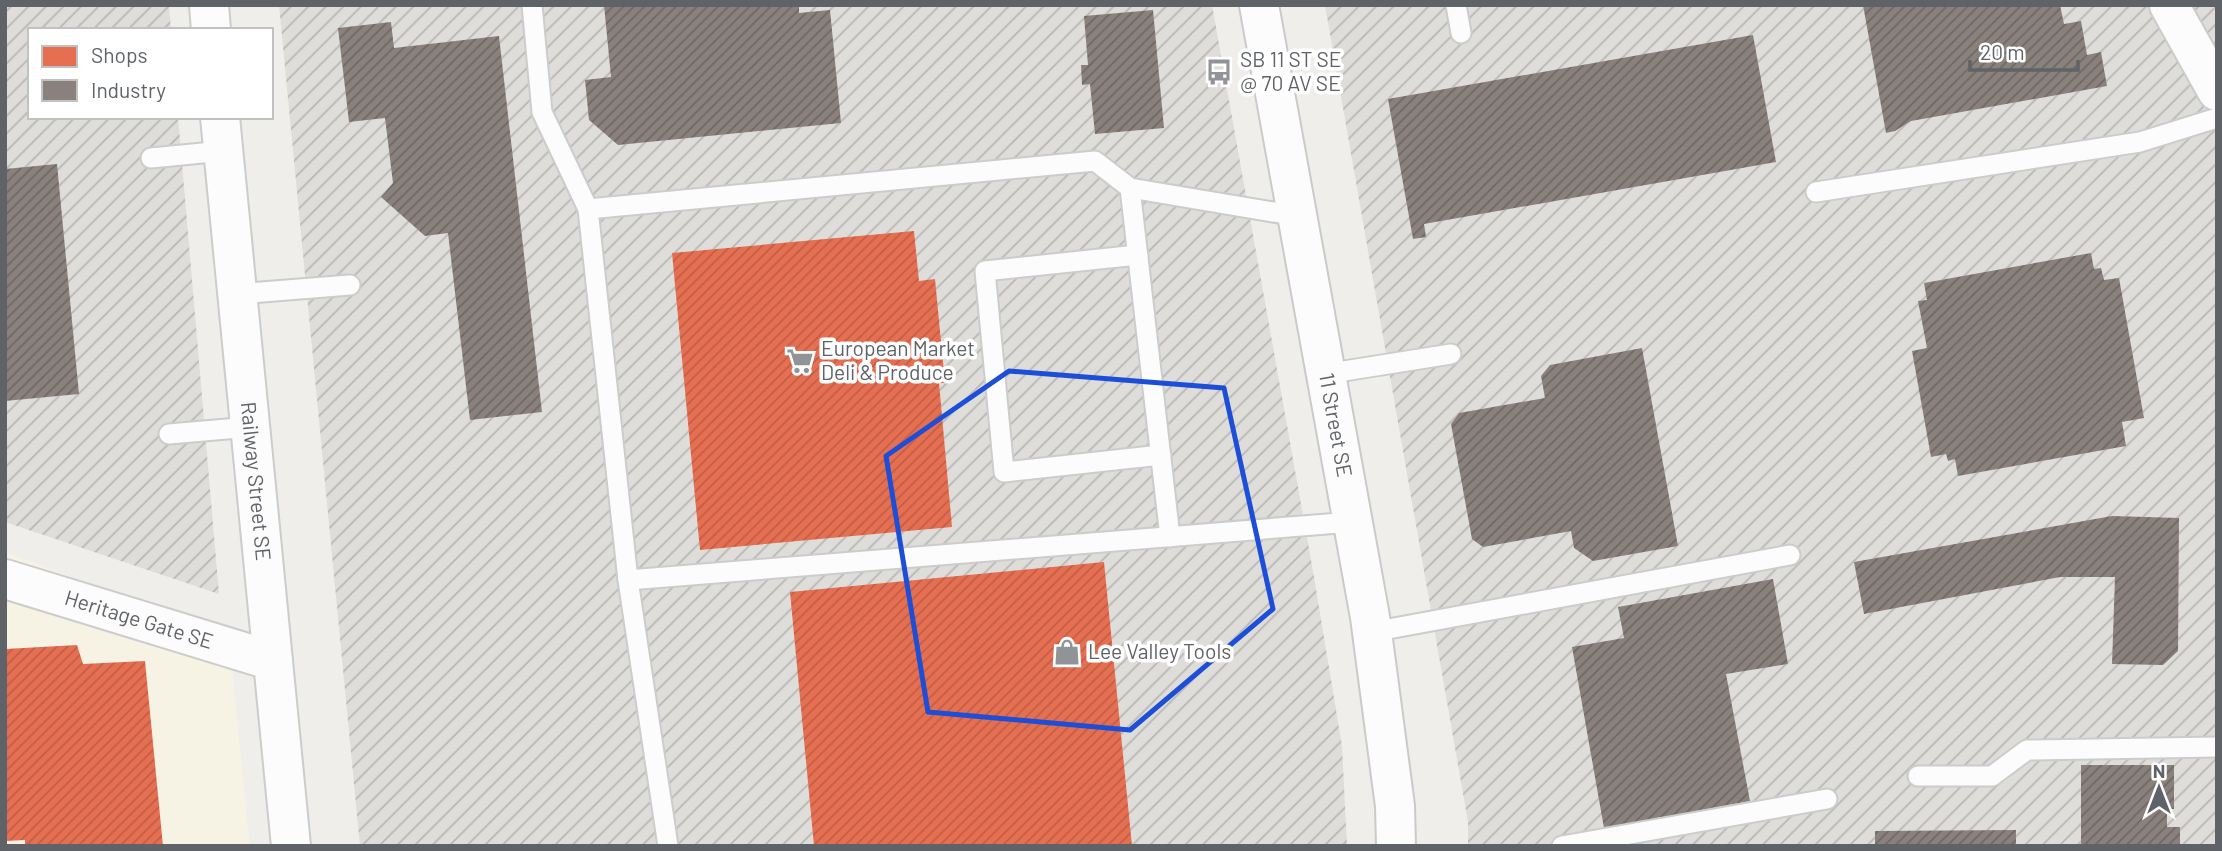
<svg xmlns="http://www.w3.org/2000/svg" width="2222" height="851" font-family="Barlow,sans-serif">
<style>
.commercial{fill:#f7f3e4}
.industrial{fill:url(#industrial-furrows)}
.shops{fill:url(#shops-hatch)}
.industry{fill:url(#industry-hatch)}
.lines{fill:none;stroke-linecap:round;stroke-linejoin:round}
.lane-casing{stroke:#cbcccc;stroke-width:23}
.street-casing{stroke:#cbcccc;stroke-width:42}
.secondary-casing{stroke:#cacacb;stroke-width:42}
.lane{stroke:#fdfcfc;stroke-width:19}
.street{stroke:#fdfcfc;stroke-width:38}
.secondary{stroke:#fdfcfc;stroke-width:38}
.marked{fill:none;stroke:#1d4ed8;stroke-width:5;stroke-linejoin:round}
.labels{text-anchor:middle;stroke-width:7;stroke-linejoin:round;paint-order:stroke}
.poi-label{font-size:21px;fill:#5f6368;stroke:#fff;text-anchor:start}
.street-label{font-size:21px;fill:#5f6368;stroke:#fff}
</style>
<defs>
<pattern id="industrial-furrows" width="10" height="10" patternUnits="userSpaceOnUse" patternTransform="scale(1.75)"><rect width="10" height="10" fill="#dfddda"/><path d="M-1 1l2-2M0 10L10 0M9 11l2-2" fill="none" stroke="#b8b7b5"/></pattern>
<pattern id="shops-hatch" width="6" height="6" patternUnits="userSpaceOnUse" patternTransform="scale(1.75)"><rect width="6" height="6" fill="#e76f51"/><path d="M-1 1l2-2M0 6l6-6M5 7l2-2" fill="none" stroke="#be5f47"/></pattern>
<pattern id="industry-hatch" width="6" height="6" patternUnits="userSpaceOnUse" patternTransform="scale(1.75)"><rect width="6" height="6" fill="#8a817c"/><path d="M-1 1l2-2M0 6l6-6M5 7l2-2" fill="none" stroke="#6e6865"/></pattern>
</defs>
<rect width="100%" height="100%" fill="#efeeea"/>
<polygon class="commercial" points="5,552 108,591 228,630 250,846 5,846"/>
<g class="industrial">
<polygon points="5,5 169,5 171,30 30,30 30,117 178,117 219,594 5,522"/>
<polygon points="279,5 1212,5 1313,571 1342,746 1347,846 360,846"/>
<polygon points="1325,5 2217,5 2217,846 1468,846 1468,822"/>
</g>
<g class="shops">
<polygon points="914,231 919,281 935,279 945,383 939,383 952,527 700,550 672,253"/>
<polygon points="1104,562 1132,846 814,846 790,592"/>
<polygon points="77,645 83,664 145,661 163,846 25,846 25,840 5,841 5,649"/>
</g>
<g class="industry">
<polygon points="604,5 799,5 799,13 830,10 841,123 618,145 589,120 585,80 611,77"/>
<polygon points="1863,5 2060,5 2064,24 2081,21 2087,55 2101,52 2107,86 1911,121 1895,131 1886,133"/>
<polygon points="1153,10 1164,128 1095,134 1090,84 1082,85 1081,65 1088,65 1084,16"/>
<polygon points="391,22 394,48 499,36 542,412 470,420 448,233 425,236 381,197 393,183 385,118 349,122 338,28"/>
<polygon points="1753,35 1776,162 1424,224 1426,237 1413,239 1388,99"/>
<polygon points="57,164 79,394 5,401 5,169"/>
<polygon points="2091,253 2094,269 2101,268 2104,280 2119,278 2144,418 2122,422 2126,446 1958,476 1955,459 1948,461 1946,454 1931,457 1912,351 1927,348 1918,301 1927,300 1924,283"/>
<polygon points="1642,348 1678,546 1593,561 1574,548 1571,531 1483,547 1472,539 1451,424 1459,413 1545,398 1541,376 1550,365"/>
<polygon points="2112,516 2179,518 2178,651 2163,665 2112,664 2115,577 2060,577 1864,614 1854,562"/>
<polygon points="1773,579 1788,664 1726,674 1750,801 1604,828 1572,647 1624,638 1618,607"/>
<polygon points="2081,765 2174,765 2174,809 2167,809 2167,827 2180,827 2180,846 2081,846"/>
<polygon points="2016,830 2016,846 1875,846 1875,831"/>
</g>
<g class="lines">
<g class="lane-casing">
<g id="lane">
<polyline points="532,5 542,112 588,209 628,580 668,846"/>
<polyline points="1456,5 1461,33"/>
<polyline points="151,158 223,151"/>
<polyline points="1130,188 1170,537"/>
<polyline points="1816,192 2140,142 2217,118"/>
<polyline points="588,209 1095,161 1130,188 1297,216"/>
<polyline points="1138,255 985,271 1004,472 1161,455"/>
<polyline points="237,294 350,285"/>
<polyline points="1325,374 1451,354"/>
<polyline points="169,434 250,427"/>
<polyline points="628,580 1352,522"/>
<polyline points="1372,632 1790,555"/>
<polyline points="1918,776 1992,776 2027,750 2217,747"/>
<polyline points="1562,846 1827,799"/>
</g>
</g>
<g class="street-casing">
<g id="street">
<polyline points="209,5 211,30"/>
<polyline points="2169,5 2217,91"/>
<path id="s1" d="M 220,117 L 291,846"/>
<path id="s2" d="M 5,579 L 273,661"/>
</g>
</g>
<g class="secondary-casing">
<g id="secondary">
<path id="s3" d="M 1259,5 L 1370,617 L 1395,806 L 1396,846"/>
</g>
</g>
<use href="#lane" class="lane"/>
<use href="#street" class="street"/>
<use href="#secondary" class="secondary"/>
</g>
<path class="marked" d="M 1009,371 L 1224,388 L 1273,609 L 1130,730 L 928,712 L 886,456 Z"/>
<defs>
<g id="bus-bare" transform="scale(2.1)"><path d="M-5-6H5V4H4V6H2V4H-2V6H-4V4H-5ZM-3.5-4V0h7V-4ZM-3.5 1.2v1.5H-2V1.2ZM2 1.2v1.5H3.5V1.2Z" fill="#919496" stroke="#fff" stroke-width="2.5" paint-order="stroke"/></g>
<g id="supermarket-bare" transform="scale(2.1)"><path d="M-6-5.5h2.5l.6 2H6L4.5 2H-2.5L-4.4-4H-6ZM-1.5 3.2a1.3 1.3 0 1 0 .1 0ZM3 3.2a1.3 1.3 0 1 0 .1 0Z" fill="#919496" stroke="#fff" stroke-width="2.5" paint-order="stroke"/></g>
<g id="shop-bare" transform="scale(2.1)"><path d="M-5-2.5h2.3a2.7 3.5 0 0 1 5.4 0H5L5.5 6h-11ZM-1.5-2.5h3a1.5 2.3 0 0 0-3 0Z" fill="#919496" stroke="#fff" stroke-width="2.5" paint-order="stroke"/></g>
</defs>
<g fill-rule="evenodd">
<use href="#bus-bare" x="1219" y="72"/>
<use href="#supermarket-bare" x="800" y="361"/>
<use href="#shop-bare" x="1067" y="652"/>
</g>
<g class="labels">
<g class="poi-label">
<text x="1240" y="67">SB 11 ST SE<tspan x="1240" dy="24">@ 70 AV SE</tspan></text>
<text x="821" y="356">European Market<tspan x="821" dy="24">Deli &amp; Produce</tspan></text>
<text x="1088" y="659">Lee Valley Tools</text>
</g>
<g class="street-label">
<text dy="7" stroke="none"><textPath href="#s3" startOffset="427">11 Street SE</textPath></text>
<text dy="7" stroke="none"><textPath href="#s1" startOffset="366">Railway Street SE</textPath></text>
<text dy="7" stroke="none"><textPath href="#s2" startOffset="140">Heritage Gate SE</textPath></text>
</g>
</g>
<rect width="2222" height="851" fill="none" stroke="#5f6368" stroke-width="14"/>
<rect x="28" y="28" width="245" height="91" fill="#ffffff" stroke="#bfc1c3" stroke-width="2"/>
<rect x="42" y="46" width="35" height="21" fill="#e76f51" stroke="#bfc1c3" stroke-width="2"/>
<text x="91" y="63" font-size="21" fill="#5f6368">Shops</text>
<rect x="42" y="80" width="35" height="21" fill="#8a817c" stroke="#bfc1c3" stroke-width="2"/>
<text x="91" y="98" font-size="21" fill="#5f6368">Industry</text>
<g transform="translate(2159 788)" stroke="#ffffff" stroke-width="5" paint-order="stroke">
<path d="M0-5L12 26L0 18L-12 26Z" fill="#5f6368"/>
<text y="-10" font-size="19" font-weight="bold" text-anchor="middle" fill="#5f6368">N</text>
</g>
<path d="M1970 60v10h108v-10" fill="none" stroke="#5f6368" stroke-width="3.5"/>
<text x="1980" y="60" font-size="21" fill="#5f6368" stroke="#ffffff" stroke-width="5" paint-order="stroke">20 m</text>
</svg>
